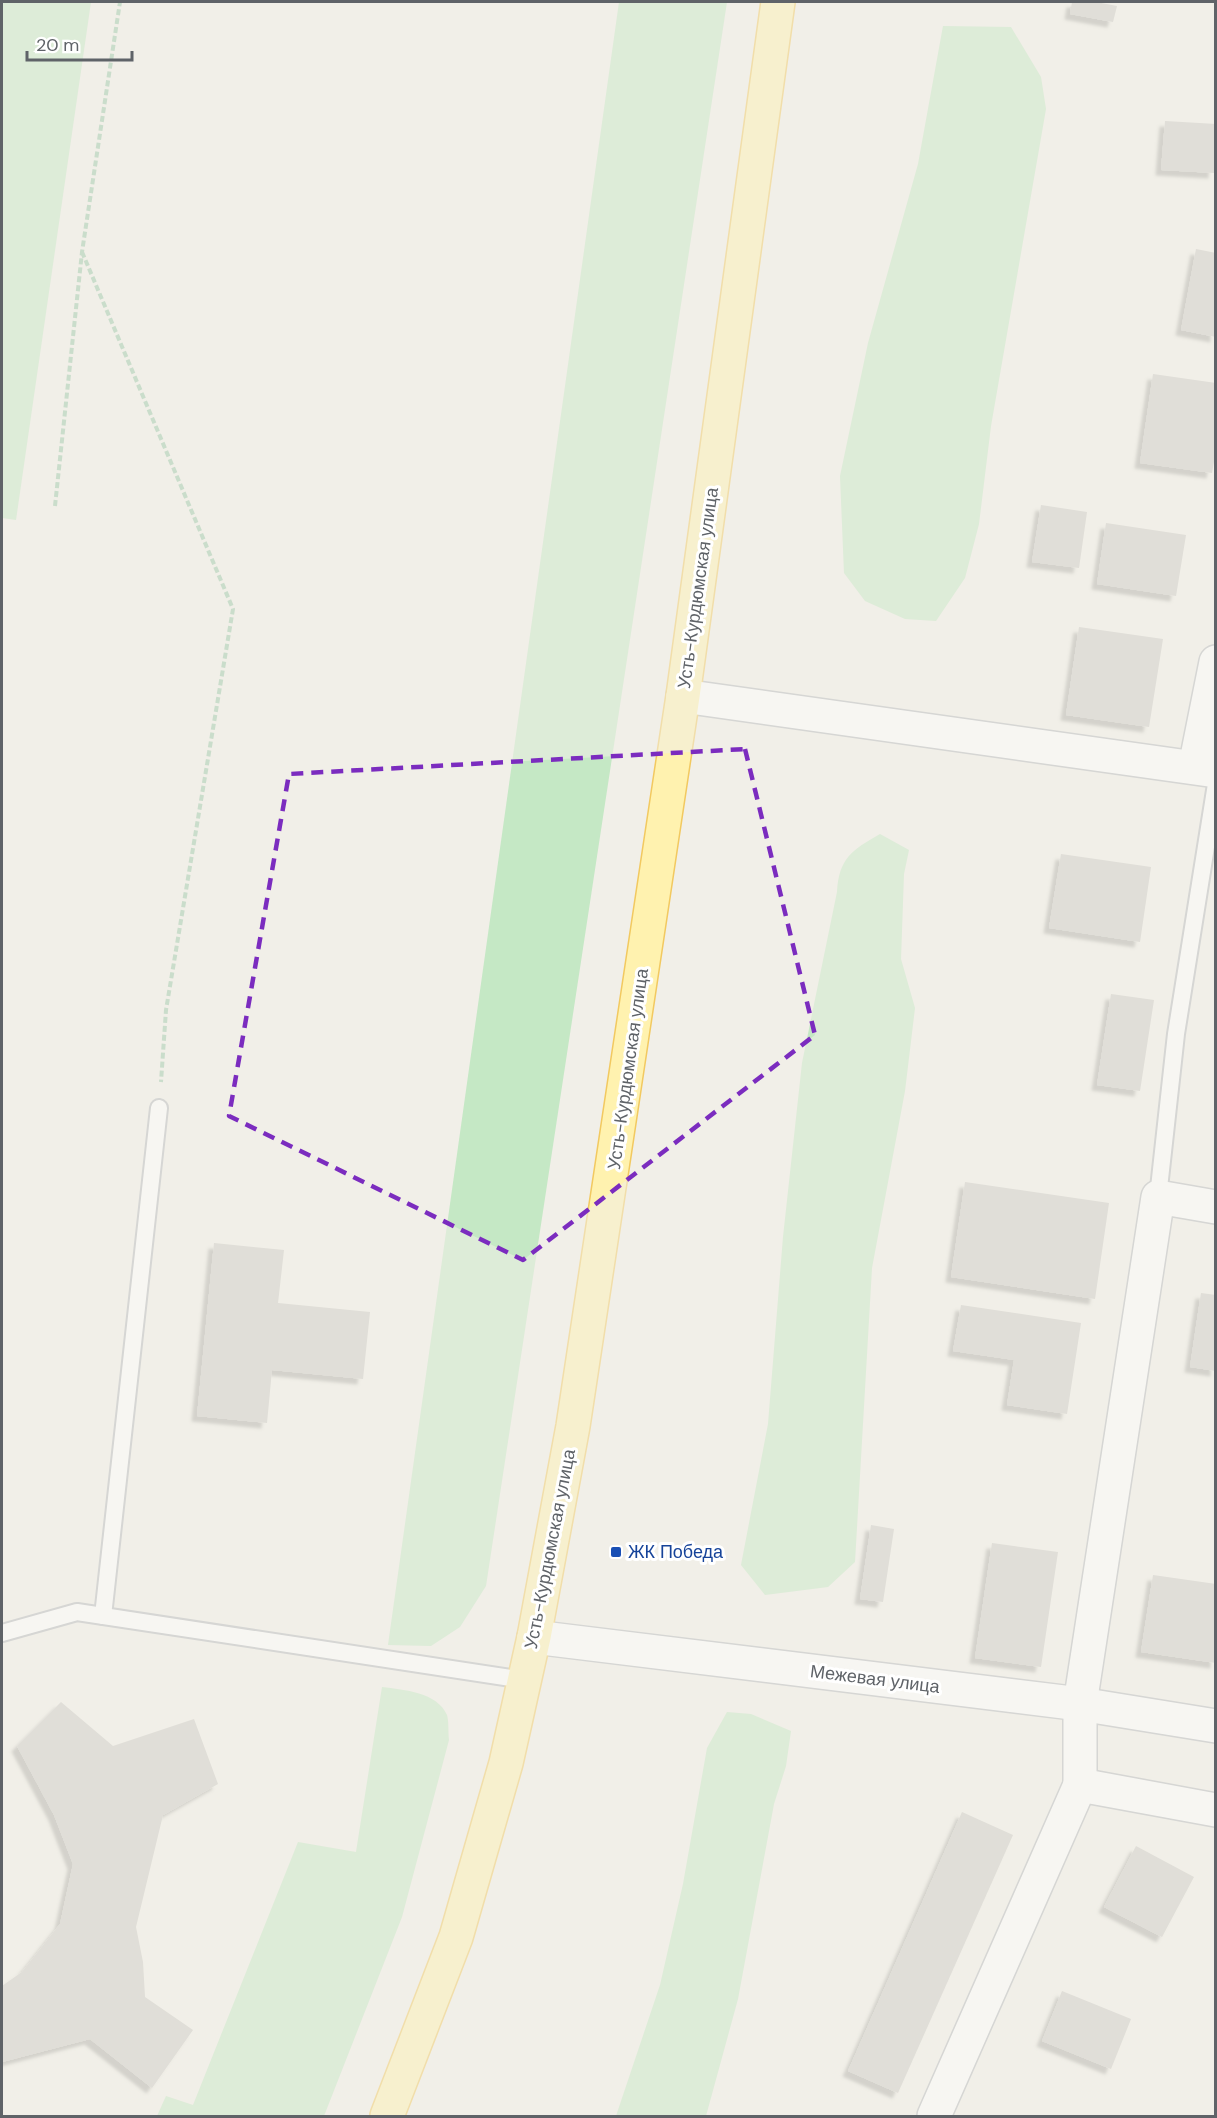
<svg xmlns="http://www.w3.org/2000/svg" width="1217" height="2118" font-family="'DM Sans',sans-serif">
<style>
.green{fill:#c5e8c5}
.building{fill:#cccac5;filter:url(#shadow)}
.lines{fill:none;stroke-linecap:round;stroke-linejoin:round}
.lane-casing{stroke:#b5b8bc;stroke-width:20}
.street-casing{stroke:#b5b8bc;stroke-width:36}
.primary-casing{stroke:#f2c960;stroke-width:36}
.path{stroke:#9cc7a9;stroke-width:4;stroke-dasharray:6 3;stroke-linecap:butt}
.lane{stroke:#fff;stroke-width:16}
.street{stroke:#fff;stroke-width:33}
.primary{stroke:#fff2af;stroke-width:33}
.marked{fill:none;stroke:#7b2cbf;stroke-width:4.5;stroke-dasharray:12 8;stroke-linejoin:round}
.transit-dot{fill:#1a4fb4;stroke:#fff;stroke-width:2}
.labels{text-anchor:middle;stroke-width:6;stroke-linejoin:round;paint-order:stroke}
.street-label{font-size:18px;fill:#5f6368;stroke:#fff}
.transit-label{font-size:18px;fill:#164399;stroke:#fff;text-anchor:start}
</style>
<defs>
<filter id="shadow"><feDropShadow dx="-5.5" dy="5.5" stdDeviation="1.5" flood-color="#0004"/></filter>
</defs>
<rect width="100%" height="100%" fill="#f1efe8"/>
<g class="green">
<polygon points="2,2 91,2 16,520 2,518"/>
<polygon points="619,2 727,2 486,1586 460,1627 431,1646 388,1645"/>
<polygon points="943,26 1011,27 1041,77 1046,109 991,426 979,524 965,578 936,621 905,619 865,601 844,573 840,476 868,343 918,164"/>
<path d="M 880,834 L 909,850 L 904,874 L 901,959 L 915,1008 L 905,1091 L 872,1268 L 855,1562 L 828,1587 L 765,1595 L 741,1565 L 768,1424 L 783,1237 L 802,1063 L 837,892 C 839,858 852,850 880,834 Z"/>
<path d="M 382,1687 C 404,1690 437,1692 447,1715 C 449,1722 448,1732 449,1740 L 402,1917 L 324,2116 L 157,2116 L 166,2096 L 193,2105 L 298,1842 L 356,1852 Z"/>
<polygon points="727,1712 751,1714 791,1731 786,1766 774,1804 738,1999 706,2116 616,2116 660,1985 683,1884 707,1748"/>
</g>
<g class="building">
<polygon points="1072,2 1096,2 1117,6 1113,22 1070,14"/>
<polygon points="1165,121 1216,124 1214,173 1161,170"/>
<polygon points="1196,249 1216,253 1216,337 1181,330"/>
<polygon points="1153,374 1216,383 1216,450 1212,473 1140,463"/>
<polygon points="1041,505 1087,512 1079,568 1032,562"/>
<polygon points="1106,523 1186,535 1176,596 1097,584"/>
<polygon points="1079,627 1163,639 1149,727 1066,715"/>
<polygon points="1061,854 1151,867 1140,942 1049,928"/>
<polygon points="1111,994 1154,1000 1140,1091 1097,1085"/>
<polygon points="965,1182 1109,1203 1095,1299 951,1277"/>
<polygon points="214,1243 284,1250 278,1303 370,1312 363,1379 272,1370 267,1423 197,1416"/>
<polygon points="1201,1293 1216,1295 1216,1371 1190,1367"/>
<polygon points="961,1305 1081,1323 1067,1414 1007,1405 1014,1360 953,1351"/>
<polygon points="871,1525 894,1529 883,1602 860,1599"/>
<polygon points="992,1543 1058,1552 1041,1667 975,1658"/>
<polygon points="1153,1575 1216,1584 1216,1663 1141,1652"/>
<polygon points="61,1702 113,1746 194,1719 218,1784 163,1815 136,1927 143,1962 145,1997 193,2030 152,2088 90,2039 2,2062 2,1986 22,1972 60,1924 73,1864 54,1815 17,1746"/>
<polygon points="962,1812 1013,1835 898,2093 848,2071"/>
<polygon points="1136,1846 1194,1877 1162,1937 1104,1907"/>
<polygon points="1062,1991 1131,2019 1111,2069 1042,2041"/>
</g>
<g class="lines">
<g class="lane-casing">
<g id="lane">
<polyline points="1158,1197 1176,1034 1216,784"/>
<polyline points="103,1616 159,1108"/>
<polyline points="2,1633 77,1612 524,1680"/>
</g>
</g>
<g class="street-casing">
<g id="street">
<polyline points="683,696 1216,771"/>
<polyline points="1195,767 1216,662"/>
<polyline points="534,1637 1080,1704 1216,1726"/>
<polyline points="1080,1785 1080,1704 1158,1197 1216,1207"/>
<polyline points="934,2116 1080,1785 1216,1810"/>
</g>
</g>
<g class="primary-casing">
<polyline id="primary" points="387,2116 456,1937 506,1763 534,1637 573,1426 683,696 778,2"/>
</g>
<g class="path">
<polyline points="82,252 233,609 166,1010 161,1082"/>
<polyline points="55,506 82,252 120,2"/>
</g>
<use href="#lane" class="lane"/>
<use href="#street" class="street"/>
<use href="#primary" class="primary"/>
</g>
<path d="M0 0H1217V2118H0ZM 745,749 L 815,1035 L 523,1260 L 229,1116 L 289,774 Z" fill="#f1efe8" fill-opacity=".55" fill-rule="evenodd"/>
<path class="marked" d="M 745,749 L 815,1035 L 523,1260 L 229,1116 L 289,774 Z"/>
<rect class="transit-dot" x="610" y="1546" width="12" height="12" rx="3"/>
<g class="labels">
<g class="street-label">
<text transform="translate(698 588) rotate(-82)" y="6">Усть-Курдюмская улица</text>
<text transform="translate(628 1069) rotate(-82)" y="6">Усть-Курдюмская улица</text>
<text transform="translate(550 1549) rotate(-79)" y="6">Усть-Курдюмская улица</text>
<text transform="translate(875 1679) rotate(7)" y="6">Межевая улица</text>
</g>
<g class="transit-label">
<text x="628" y="1558">ЖК Победа</text>
</g>
</g>
<rect width="1217" height="2118" fill="none" stroke="#5f6368" stroke-width="6"/>
<path d="M27 51v9h105v-9" fill="none" stroke="#5f6368" stroke-width="3"/>
<text x="36" y="51" font-size="18" fill="#5f6368" stroke="#ffffff" stroke-width="4.5" paint-order="stroke">20 m</text>
</svg>
